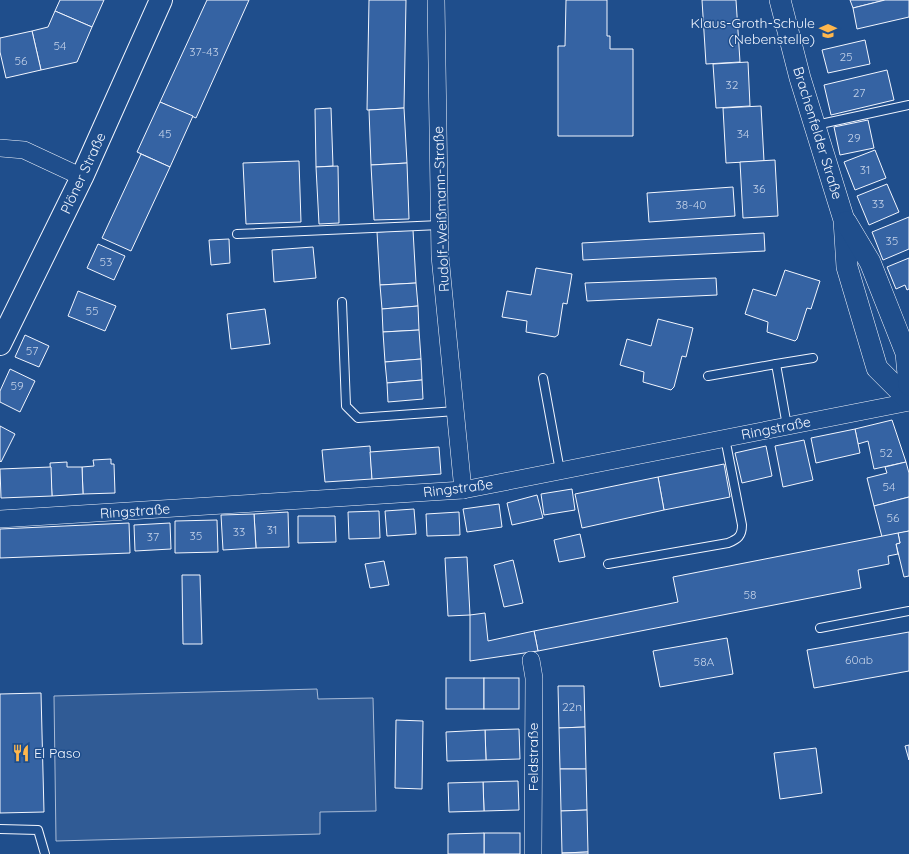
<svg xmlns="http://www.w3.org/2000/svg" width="909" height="854" font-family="Quicksand,sans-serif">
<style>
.green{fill:#305b95;stroke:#a8bbd7}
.building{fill:#3563a3;stroke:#f2f6ff}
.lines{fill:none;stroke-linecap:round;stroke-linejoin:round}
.service-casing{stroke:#f2f6ff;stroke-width:10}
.minor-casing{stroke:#f2f6ff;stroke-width:18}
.tertiary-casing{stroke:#f2f6ff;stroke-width:22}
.secondary-casing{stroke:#f2f6ff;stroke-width:24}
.service{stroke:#1f4e8c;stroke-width:8}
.minor{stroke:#1f4e8c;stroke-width:17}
.tertiary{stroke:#1f4e8c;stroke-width:21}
.secondary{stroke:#1f4e8c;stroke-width:22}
.labels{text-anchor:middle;stroke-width:3;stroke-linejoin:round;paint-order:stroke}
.number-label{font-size:12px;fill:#c3d1e8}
.poi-label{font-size:14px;fill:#f2f6ff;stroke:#1f4e8c;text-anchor:end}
.street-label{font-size:14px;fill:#f2f6ff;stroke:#1f4e8c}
</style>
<rect width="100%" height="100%" fill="#1f4e8c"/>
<polygon class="green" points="317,689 318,699 373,698 376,811 320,812 320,834 56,841 54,696"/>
<g class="building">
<polygon points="60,0 104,0 92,27 55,11"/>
<polygon points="207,0 249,0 196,118 160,102"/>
<polygon points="369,0 406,0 404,108 367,110"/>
<polygon points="566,0 607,0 607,36 610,36 610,49 633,49 633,136 558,136 558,46 565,46"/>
<polygon points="702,0 736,0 740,62 706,64"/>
<polygon points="850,0 885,0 853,8"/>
<polygon points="885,0 909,0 909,17 857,29 853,8"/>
<polygon points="55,11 92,27 77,62 41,70 32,31 48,27"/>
<polygon points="32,31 41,70 6,78 0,52 0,38"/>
<polygon points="865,40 870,64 828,73 822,50"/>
<polygon points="748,62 750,106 716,108 713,64"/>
<polygon points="887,70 894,100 831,115 824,85"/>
<polygon points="160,102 193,116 170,167 137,152"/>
<polygon points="761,106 764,161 726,163 723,108"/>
<polygon points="331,108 333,166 316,167 315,109"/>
<polygon points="404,108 407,163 371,165 369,110"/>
<polygon points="868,120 874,148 840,155 834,127"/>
<polygon points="875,150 886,178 855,190 844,162"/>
<polygon points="141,154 170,167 131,251 102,238"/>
<polygon points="775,160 778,216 743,218 740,162"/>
<polygon points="299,161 301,222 246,224 243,163"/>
<polygon points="407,163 409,219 374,220 371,165"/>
<polygon points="338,166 339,223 319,224 316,167"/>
<polygon points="887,184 899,212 869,225 857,196"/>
<polygon points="733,187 735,216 649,222 647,193"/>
<polygon points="909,217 909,249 883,260 872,232"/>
<polygon points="413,230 416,283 380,285 377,232"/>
<polygon points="764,233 765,251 583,260 582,243"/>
<polygon points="229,239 230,263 211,265 209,240"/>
<polygon points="98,244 125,256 114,280 87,268"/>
<polygon points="313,247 316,278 274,282 272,250"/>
<polygon points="909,258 909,289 907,290 905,285 896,289 887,267"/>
<polygon points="536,268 572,274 567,304 563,303 558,335 555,337 526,332 527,321 502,317 507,291 531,295"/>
<polygon points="785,270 820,281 811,309 807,308 797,339 795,341 767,332 768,322 745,314 753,289 776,296"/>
<polygon points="716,278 717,295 587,301 585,283"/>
<polygon points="416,283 418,306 382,309 380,285"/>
<polygon points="78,291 116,306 105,331 68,316"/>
<polygon points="418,306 419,330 383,332 382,309"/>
<polygon points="265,309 270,344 231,349 227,314"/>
<polygon points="658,319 693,328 686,357 682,356 674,387 671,390 643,382 644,372 620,365 627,339 651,346"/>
<polygon points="419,330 421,359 385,362 383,332"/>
<polygon points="25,335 49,346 39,367 15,357"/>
<polygon points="421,359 422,380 387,383 385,362"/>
<polygon points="10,369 35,381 20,412 0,402 0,391"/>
<polygon points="422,380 423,399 388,402 387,383"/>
<polygon points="892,420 906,462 874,469 868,441 858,444 855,429"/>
<polygon points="0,426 15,434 1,462 0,461"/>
<polygon points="855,429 860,453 816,463 811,438"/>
<polygon points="804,440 813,480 783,487 775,446"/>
<polygon points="370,446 372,479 325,482 322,450"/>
<polygon points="766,446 772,476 742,483 735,453"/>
<polygon points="439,447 441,474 372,479 370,452"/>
<polygon points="111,459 111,464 114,464 115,493 83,494 82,467 94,466 93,460"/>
<polygon points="67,462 67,467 82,467 83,494 52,496 50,463"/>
<polygon points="906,462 909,473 909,497 874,506 867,478 887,473 885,467"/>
<polygon points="724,464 730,497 664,510 658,477"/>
<polygon points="51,467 52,496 1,498 0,469"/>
<polygon points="658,477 664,510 582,528 575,494"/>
<polygon points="572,489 575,510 544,515 541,494"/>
<polygon points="537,495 543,518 512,525 507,503"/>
<polygon points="909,497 909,531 882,537 874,506"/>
<polygon points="499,504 502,527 467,532 463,509"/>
<polygon points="414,509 416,534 387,536 385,511"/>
<polygon points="379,511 380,538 349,539 348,512"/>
<polygon points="288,512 289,547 256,548 254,514"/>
<polygon points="459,512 460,535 427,536 426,514"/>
<polygon points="254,514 256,548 223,550 221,515"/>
<polygon points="298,516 335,516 336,542 298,543"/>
<polygon points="217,520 218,552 175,553 175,521"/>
<polygon points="129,523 130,553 0,558 0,529"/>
<polygon points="170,523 171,549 135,551 134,525"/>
<polygon points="909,531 909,576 904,577 896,544 900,543 898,533"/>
<polygon points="898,533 900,543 896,544 898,554 888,556 889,564 858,570 861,588 538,651 534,631 678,602 673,577"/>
<polygon points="580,534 585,557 559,562 554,540"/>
<polygon points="467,557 470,615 448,616 445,558"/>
<polygon points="513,560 523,603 504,607 494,565"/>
<polygon points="384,561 389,585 370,588 365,564"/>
<polygon points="182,575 200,575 202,644 183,644"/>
<polygon points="485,613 488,641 534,631 538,651 470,661 470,615"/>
<polygon points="909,632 909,671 814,688 807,650"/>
<polygon points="727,638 733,674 660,687 653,651"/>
<rect x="446" y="678" width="38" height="31"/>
<rect x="484" y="678" width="35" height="31"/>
<polygon points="558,686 584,686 585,727 559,728"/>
<polygon points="41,693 44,812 0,813 0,694"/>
<polygon points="396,720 423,721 422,789 395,788"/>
<polygon points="585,727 586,769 560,769 559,728"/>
<polygon points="519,729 520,759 486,760 485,730"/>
<polygon points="485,730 486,760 447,761 446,732"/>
<polygon points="909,745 909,760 905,746"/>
<polygon points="816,748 822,793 780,799 774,753"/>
<polygon points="560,769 586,769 587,810 561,811"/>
<polygon points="518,781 519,810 484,811 483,782"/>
<polygon points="483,782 484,811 449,812 448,783"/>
<polygon points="587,810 588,852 562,853 561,811"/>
<rect x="484" y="833" width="36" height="21"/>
<polygon points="484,833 484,854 448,854 448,834"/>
<polygon points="588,852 588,854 562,854 562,853"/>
</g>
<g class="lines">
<g class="service-casing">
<g id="service">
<polyline points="816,125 909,105"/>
<polyline points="237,234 440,225"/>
<polyline points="342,302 346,406 358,418 456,411"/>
<polyline points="776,364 813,358"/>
<polyline points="708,376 776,364 787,426"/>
<polyline points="543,378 560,471"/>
<path d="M 608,564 L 728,543 C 738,539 742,536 742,525 L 725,438"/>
<polyline points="820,628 909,611"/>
<polyline points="0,829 38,830 45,854"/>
</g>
</g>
<g class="minor-casing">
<g id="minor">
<polyline points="436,0 440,256 463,490"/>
<polyline points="0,148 24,150 82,177"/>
<polyline points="0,519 463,490 909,402"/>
<polyline points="531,660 534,678 533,854"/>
</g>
</g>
<g class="tertiary-casing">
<g id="tertiary">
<polyline points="780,0 800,78 844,220 847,267 877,368 909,400"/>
<polyline points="846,222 870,262 906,353 909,385"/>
</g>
</g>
<g class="secondary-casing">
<polyline id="secondary" points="0,344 82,177 161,0"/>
</g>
<use href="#service" class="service"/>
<use href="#minor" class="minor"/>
<use href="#tertiary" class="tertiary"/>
<use href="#secondary" class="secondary"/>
</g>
<defs>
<g id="school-bare" transform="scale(1.38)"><path d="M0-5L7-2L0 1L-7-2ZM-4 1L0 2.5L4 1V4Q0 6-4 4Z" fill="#ffb74d" stroke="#1f4e8c" stroke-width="2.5" paint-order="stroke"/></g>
<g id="restaurant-bare" transform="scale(1.38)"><path d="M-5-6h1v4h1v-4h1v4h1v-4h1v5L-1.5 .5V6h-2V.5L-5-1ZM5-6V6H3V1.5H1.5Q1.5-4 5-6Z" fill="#ffb74d" stroke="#1f4e8c" stroke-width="2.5" paint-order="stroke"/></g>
</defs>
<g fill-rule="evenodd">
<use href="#school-bare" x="828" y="31"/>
<use href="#restaurant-bare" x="21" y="753"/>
</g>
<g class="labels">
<g class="number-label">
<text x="60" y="50">54</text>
<text x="204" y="56">37-43</text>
<text x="846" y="61">25</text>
<text x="21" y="65">56</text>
<text x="732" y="89">32</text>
<text x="859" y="97">27</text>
<text x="165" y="138">45</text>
<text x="743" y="138">34</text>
<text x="854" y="142">29</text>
<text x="865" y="174">31</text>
<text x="759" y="193">36</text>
<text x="878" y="208">33</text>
<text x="691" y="209">38-40</text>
<text x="892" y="245">35</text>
<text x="106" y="266">53</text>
<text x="92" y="315">55</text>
<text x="32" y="355">57</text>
<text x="17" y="390">59</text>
<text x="886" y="457">52</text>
<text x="889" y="491">54</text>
<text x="893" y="522">56</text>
<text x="272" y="534">31</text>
<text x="239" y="536">33</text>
<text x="196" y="540">35</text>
<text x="153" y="541">37</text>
<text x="750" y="599">58</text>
<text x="859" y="664">60ab</text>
<text x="704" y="666">58A</text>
<text x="572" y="711">22n</text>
</g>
<g class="poi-label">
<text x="815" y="28">Klaus-Groth-Schule<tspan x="815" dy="16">(Nebenstelle)</tspan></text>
<text x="34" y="758" text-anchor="start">El Paso</text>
</g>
<g class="street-label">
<text transform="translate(818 133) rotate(73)" y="5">Brachenfelder Straße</text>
<text transform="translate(83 173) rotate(-65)" y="5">Plöner Straße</text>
<text transform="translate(441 209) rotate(-92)" y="5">Rudolf-Weißmann-Straße</text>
<text transform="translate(776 428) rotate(-11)" y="5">Ringstraße</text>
<text transform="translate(458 488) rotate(-7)" y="5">Ringstraße</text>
<text transform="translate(135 511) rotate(-4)" y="5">Ringstraße</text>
<text transform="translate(533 757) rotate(-90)" y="5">Feldstraße</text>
</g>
</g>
</svg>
